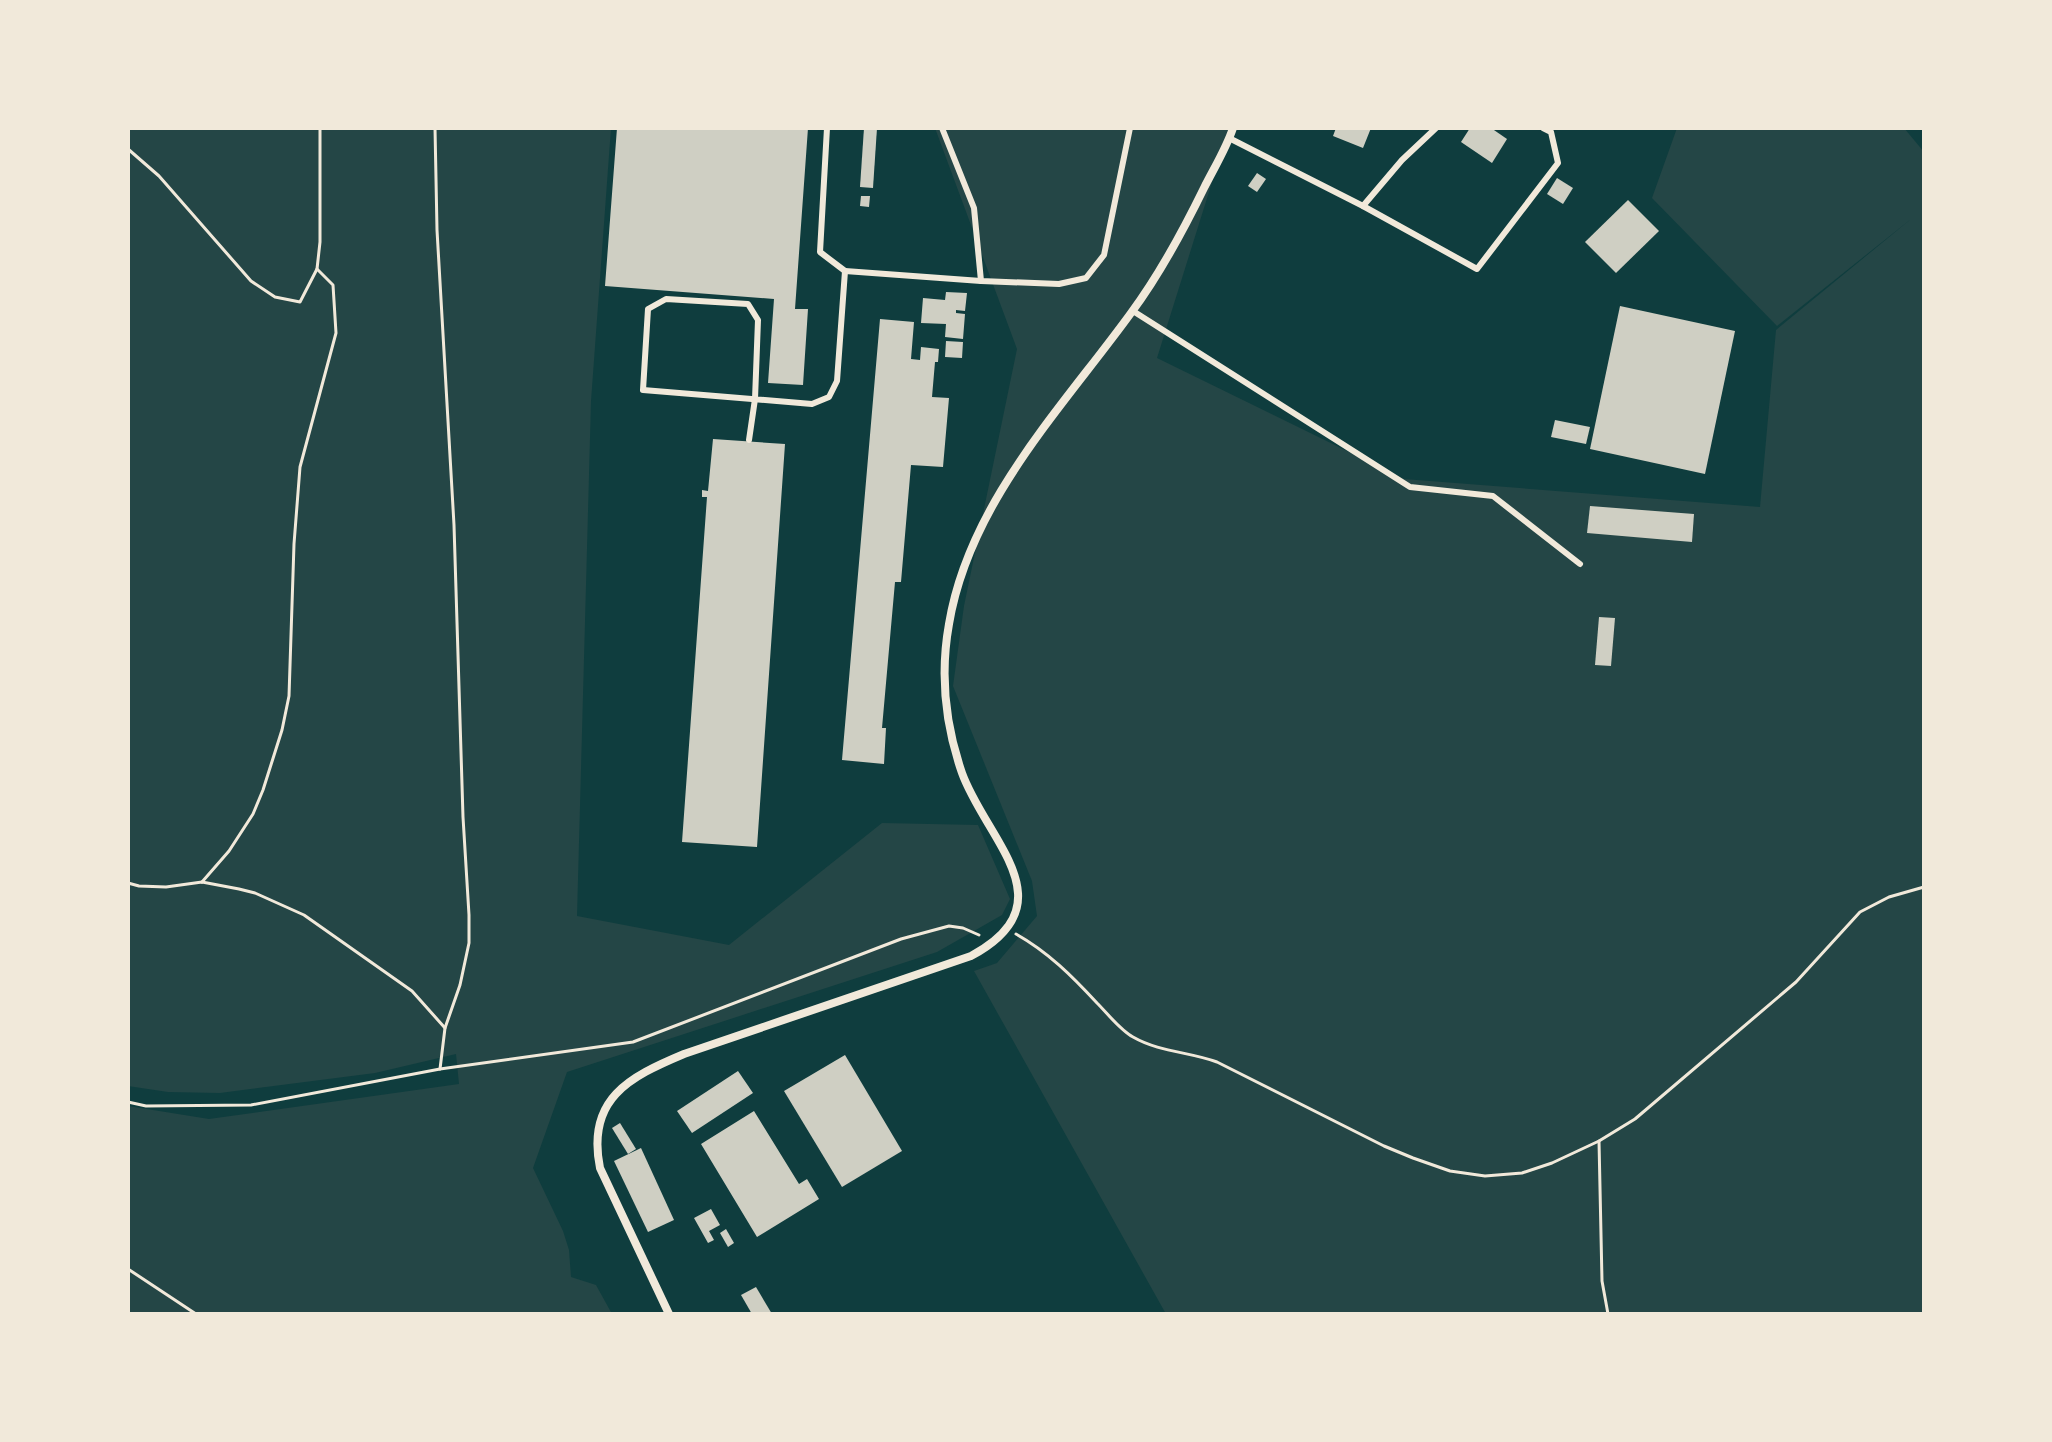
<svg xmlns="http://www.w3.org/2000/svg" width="2052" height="1442" font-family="'Noto Serif',serif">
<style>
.green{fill:#244646}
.building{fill:#cfcfc3}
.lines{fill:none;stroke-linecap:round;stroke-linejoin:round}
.path{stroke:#f1e9da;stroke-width:3}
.service{stroke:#f1e9da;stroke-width:6}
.minor{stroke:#f1e9da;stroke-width:8}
</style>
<rect width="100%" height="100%" fill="#0f3d3e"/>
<g class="green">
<polygon points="128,128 611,128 591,401 577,916 729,945 882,823 978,825 1010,899 1002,915 937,952 567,1072 533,1168 563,1231 569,1250 571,1277 596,1285 612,1314 128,1314 128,1106 209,1119 459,1084 456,1054 375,1073 220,1093 168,1092 128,1086"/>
<polygon points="935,128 1229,128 1157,358 1404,479 1760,507 1776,330 1911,219 1777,326 1652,198 1677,128 1904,128 1924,152 1924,1314 1166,1314 974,971 997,963 1037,916 1032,881 953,686 964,606 1017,349"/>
</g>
<g class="building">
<polygon points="617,128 808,128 795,309 808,309 803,385 768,383 774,299 605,286"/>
<polygon points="864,128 877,128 873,188 860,187"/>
<polygon points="1336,128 1371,128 1363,148 1333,136"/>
<polygon points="1470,128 1491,128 1507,139 1492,163 1461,142"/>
<polygon points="1257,173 1266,179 1257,192 1248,186"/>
<polygon points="1557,178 1573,188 1563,204 1547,194"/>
<polygon points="861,196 870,196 869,207 860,206"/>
<polygon points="1628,200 1659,231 1616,273 1585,242"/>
<polygon points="946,292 967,293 965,311 956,310 956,313 965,314 963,339 945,337 946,324 921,323 923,298 945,300"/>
<polygon points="1620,306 1735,331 1705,474 1590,449"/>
<polygon points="880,319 914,322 911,359 920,360 921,347 939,349 938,362 935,362 932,397 949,398 943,467 911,465 901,582 895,582 882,728 886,728 884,764 842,760"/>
<polygon points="946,341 963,342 962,358 945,357"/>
<polygon points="1555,420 1590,427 1586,444 1551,437"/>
<polygon points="713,439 785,444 757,847 682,842 707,497 702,497 702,490 708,491"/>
<polygon points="1590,506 1694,514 1692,542 1587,533"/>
<polygon points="1599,617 1615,618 1611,666 1595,665"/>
<polygon points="845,1055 902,1151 842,1187 784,1091"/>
<polygon points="738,1071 753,1093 692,1133 677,1111"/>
<polygon points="754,1111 799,1184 807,1179 819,1199 757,1237 701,1144"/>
<polygon points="620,1123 636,1149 628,1154 612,1128"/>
<polygon points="641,1148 674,1220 648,1232 614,1161"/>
<polygon points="711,1209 720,1225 709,1231 714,1240 708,1243 694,1218"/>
<polygon points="726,1229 734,1243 728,1247 720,1233"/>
<polygon points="756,1287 772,1314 752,1314 741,1295"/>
</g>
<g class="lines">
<g class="path">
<polyline points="435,128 437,230 454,525 463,817 469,915 469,943 460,985 445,1028 440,1069"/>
<polyline points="128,149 159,176 251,281 275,297 300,302 317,269 320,242 320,128"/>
<polyline points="128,199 128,243"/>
<polyline points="202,882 229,851 253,814 263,790 282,730 289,696 294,544 300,467 336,333 333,285 317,269"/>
<polyline points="128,883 139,886 166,887 202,882 239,889 255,893 304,915 412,991 445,1028"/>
<path d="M 1016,934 C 1048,952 1072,976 1097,1003 C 1108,1014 1120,1030 1133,1037 C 1159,1052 1190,1052 1217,1062 L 1384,1146 L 1413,1158 L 1450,1171 L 1485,1176 L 1522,1173 L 1552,1163 L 1599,1141 L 1635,1119 L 1796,982 L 1860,912 L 1889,897 L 1924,887"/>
<polyline points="128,1102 146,1106 251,1105 440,1069 633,1042 901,939 949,926 963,928 979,935"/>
<polyline points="1599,1141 1602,1281 1608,1314"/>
<polyline points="128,1269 196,1314"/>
</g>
<g class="service">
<polyline points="827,128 820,252 845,271"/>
<polyline points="942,128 974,208 981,281 1059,284 1086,278 1104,255 1130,128"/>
<polyline points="1229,138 1363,206 1477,269 1558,163 1551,132 1543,128"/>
<polyline points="1363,206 1402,160 1436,128"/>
<polyline points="1133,311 1410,487 1493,496 1580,564"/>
<polyline points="749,440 755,399 758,320 748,304 666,299 648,309 643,390 812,404 829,397 837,381 845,271 981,281"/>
</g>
<path class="minor" d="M 669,1314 L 600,1168 C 586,1099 629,1077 684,1054 L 971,956 C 1070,903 986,840 962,773 C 945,724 940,674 949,624 C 969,503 1062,408 1131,313 C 1160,274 1183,231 1204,188 C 1214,168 1226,149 1233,128"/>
</g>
<rect width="2052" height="1442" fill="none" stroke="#f1e9da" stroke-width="260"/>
</svg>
